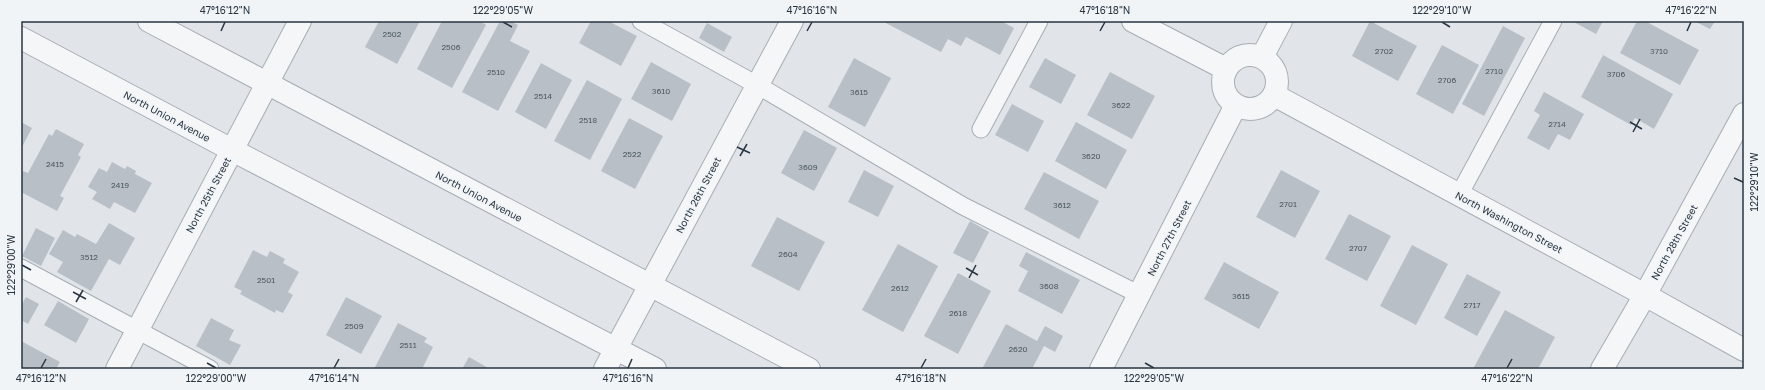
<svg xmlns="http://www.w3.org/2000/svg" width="1765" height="390" font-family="'Golos Text',sans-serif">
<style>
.building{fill:#b8bfc6}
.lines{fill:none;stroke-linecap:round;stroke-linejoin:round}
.service-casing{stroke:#a6adb4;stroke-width:19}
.minor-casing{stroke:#a6adb4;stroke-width:24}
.tertiary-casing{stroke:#a6adb4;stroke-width:24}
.service{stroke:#f4f6f8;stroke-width:17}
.minor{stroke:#f4f6f8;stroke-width:22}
.tertiary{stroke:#f4f6f8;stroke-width:22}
.ticks{fill:none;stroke:#293541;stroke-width:1.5}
.labels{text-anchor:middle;stroke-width:3;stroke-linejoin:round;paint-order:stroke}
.number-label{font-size:8px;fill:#4d5862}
.street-label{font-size:10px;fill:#293541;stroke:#f1f4f7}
.neatline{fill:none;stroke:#293541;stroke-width:1.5}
.ticks-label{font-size:10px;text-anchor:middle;fill:#293541}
</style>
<rect width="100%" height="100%" fill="#e1e5ea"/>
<g class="building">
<polygon points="379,21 420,21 397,64 365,47"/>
<polygon points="442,21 479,21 486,25 452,88 417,69"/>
<polygon points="500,21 510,21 518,25 510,41 530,51 498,111 462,92"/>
<polygon points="591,21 608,21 637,36 621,66 579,43"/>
<polygon points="882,21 1001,21 1014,28 1000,55 966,37 961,46 948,39 941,52"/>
<polygon points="1370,21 1417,46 1398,81 1352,56"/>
<polygon points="1572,21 1603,21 1596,34"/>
<polygon points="1637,21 1645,21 1699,50 1680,85 1620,53"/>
<polygon points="1694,21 1715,21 1710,29"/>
<polygon points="707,23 732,37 724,52 699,38"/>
<polygon points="1503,26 1525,38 1484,116 1462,104"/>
<polygon points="1442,45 1479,65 1453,114 1416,94"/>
<polygon points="1603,55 1673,94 1654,129 1635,118 1631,125 1581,97"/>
<polygon points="854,58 891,78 865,127 828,107"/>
<polygon points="1045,58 1076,75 1061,104 1029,87"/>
<polygon points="651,62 691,84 672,121 631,99"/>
<polygon points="541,63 572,80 546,129 515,112"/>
<polygon points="1110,72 1155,96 1132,139 1087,115"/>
<polygon points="587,80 622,99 590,160 554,141"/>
<polygon points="1544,92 1584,114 1570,140 1558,134 1549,150 1527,138 1540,115 1534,111"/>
<polygon points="1012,104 1044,121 1028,152 995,135"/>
<polygon points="629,118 663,136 635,189 601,171"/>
<polygon points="21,122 32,128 21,149"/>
<polygon points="1076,122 1127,150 1106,189 1055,161"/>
<polygon points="56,129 84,144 78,155 81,157 60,196 64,198 57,211 21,192 21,176 23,171 28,173 49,134 52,136"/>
<polygon points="804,130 837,148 814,191 781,173"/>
<polygon points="112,162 125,169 127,166 136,171 135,174 152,183 135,213 114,202 110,209 92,199 97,192 88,187 99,168 107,172"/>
<polygon points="864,170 894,186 878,217 848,202"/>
<polygon points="1281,170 1320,191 1295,238 1256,217"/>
<polygon points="1044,172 1099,201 1079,239 1024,209"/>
<polygon points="1349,214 1391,236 1367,281 1325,259"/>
<polygon points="777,217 825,242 799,291 751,266"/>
<polygon points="970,221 989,232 973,263 953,253"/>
<polygon points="109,223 135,238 120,265 109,259 91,291 57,272 63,262 49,254 63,230 75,237 77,234 96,244"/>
<polygon points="36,228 55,238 41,266 22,256"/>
<polygon points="898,244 938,266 903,332 862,310"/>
<polygon points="1412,245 1448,264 1416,325 1380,306"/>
<polygon points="253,250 267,257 270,251 285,259 283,263 299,272 288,292 293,295 283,313 276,310 275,313 240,294 242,291 234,287"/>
<polygon points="1026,252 1080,280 1062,314 1018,291 1028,271 1019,266"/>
<polygon points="1224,262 1279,292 1259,329 1204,299"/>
<polygon points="958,273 991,291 958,354 924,336"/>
<polygon points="1467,274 1501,292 1477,336 1444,318"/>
<polygon points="26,297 39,304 28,324 21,320 21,306"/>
<polygon points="346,297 382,316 361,354 326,335"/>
<polygon points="58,301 89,319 76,343 44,325"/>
<polygon points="1505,310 1555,337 1538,369 1473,369"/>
<polygon points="211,318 234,330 229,340 241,345 230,365 196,346"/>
<polygon points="398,323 427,338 424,342 433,347 422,369 374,369"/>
<polygon points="1006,324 1037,341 1045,326 1063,336 1055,352 1044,346 1032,369 982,369"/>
<polygon points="21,341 60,362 56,369 21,369"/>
<polygon points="469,357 490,369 462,369"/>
</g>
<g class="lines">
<g class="service-casing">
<g id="service">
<polyline points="641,21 757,85 963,206 1140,295"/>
<polyline points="981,129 1039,21"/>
<polyline points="1459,195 1553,21"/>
<polyline points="21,268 210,369"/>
</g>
</g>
<g class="minor-casing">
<g id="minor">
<polyline points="1133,21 1226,69"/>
<circle cx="1250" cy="82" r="27"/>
<polyline points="1262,57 1281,21"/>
<polyline points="1274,95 1645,295 1744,350"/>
<polyline points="117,369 300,21"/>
<polyline points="1101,369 1236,105"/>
<polyline points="1602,369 1645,295 1744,114"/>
</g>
</g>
<g class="tertiary-casing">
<g id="tertiary">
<polyline points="149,21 809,369"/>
<polyline points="21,38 232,150 655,369"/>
<polyline points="605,369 792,21"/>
</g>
</g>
<use href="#service" class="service"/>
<use href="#minor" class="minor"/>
<use href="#tertiary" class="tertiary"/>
</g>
<path class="ticks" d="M 503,22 L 512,27M 1442,22 L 1450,27M 221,31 L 225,22M 807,31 L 812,22M 1100,31 L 1105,22M 1687,31 L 1691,22M 1630,122 L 1642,129M 1633,132 L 1640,119M 737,147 L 750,153M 740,156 L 747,144M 1734,178 L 1743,182M 22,265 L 31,270M 966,268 L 978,275M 969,278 L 976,265M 73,292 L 86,299M 76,302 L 83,290M 207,363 L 216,368M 1145,363 L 1154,368M 41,368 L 46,359M 334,368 L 339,359M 628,368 L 632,359M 921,368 L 926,359M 1507,368 L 1512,359"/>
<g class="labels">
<g class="number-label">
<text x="392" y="37">2502</text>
<text x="451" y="50">2506</text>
<text x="1384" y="54">2702</text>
<text x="1659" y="54">3710</text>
<text x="1494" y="74">2710</text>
<text x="496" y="75">2510</text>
<text x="1616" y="77">3706</text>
<text x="1447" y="83">2706</text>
<text x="661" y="94">3610</text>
<text x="859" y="95">3615</text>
<text x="543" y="99">2514</text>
<text x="1121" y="108">3622</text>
<text x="588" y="123">2518</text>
<text x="1557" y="127">2714</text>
<text x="632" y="157">2522</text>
<text x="1091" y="159">3620</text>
<text x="55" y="167">2415</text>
<text x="808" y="170">3609</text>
<text x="120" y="188">2419</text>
<text x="1288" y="207">2701</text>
<text x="1062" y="208">3612</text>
<text x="1358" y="251">2707</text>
<text x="788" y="257">2604</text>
<text x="89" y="260">3512</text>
<text x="266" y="283">2501</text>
<text x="1049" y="289">3608</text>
<text x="900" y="291">2612</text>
<text x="1241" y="299">3615</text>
<text x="1472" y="308">2717</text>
<text x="958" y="316">2618</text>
<text x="354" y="329">2509</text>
<text x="408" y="348">2511</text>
<text x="1018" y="352">2620</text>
</g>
<g class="street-label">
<text transform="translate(167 116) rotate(28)" y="4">North Union Avenue</text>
<text transform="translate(208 195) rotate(-62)" y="4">North 25th Street</text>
<text transform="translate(698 195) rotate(-62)" y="4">North 26th Street</text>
<text transform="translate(479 196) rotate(28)" y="4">North Union Avenue</text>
<text transform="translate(1509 222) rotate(28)" y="4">North Washington Street</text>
<text transform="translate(1169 238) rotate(-63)" y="4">North 27th Street</text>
<text transform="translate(1674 242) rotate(-61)" y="4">North 28th Street</text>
</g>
</g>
<rect width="1765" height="390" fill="none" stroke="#f1f4f7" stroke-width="44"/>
<rect x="22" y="22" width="1721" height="346" class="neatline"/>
<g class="ticks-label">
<text x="225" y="14">47°16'12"N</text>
<text x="503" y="14">122°29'05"W</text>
<text x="812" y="14">47°16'16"N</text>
<text x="1105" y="14">47°16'18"N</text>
<text x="1442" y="14">122°29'10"W</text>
<text x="1691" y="14">47°16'22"N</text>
<text transform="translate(1754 182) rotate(-90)" y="4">122°29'10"W</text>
<text transform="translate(11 265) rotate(-90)" y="4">122°29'00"W</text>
<text x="41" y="382">47°16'12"N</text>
<text x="216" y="382">122°29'00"W</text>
<text x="334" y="382">47°16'14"N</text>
<text x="628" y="382">47°16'16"N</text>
<text x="921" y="382">47°16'18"N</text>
<text x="1154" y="382">122°29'05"W</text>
<text x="1507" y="382">47°16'22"N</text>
</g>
</svg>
